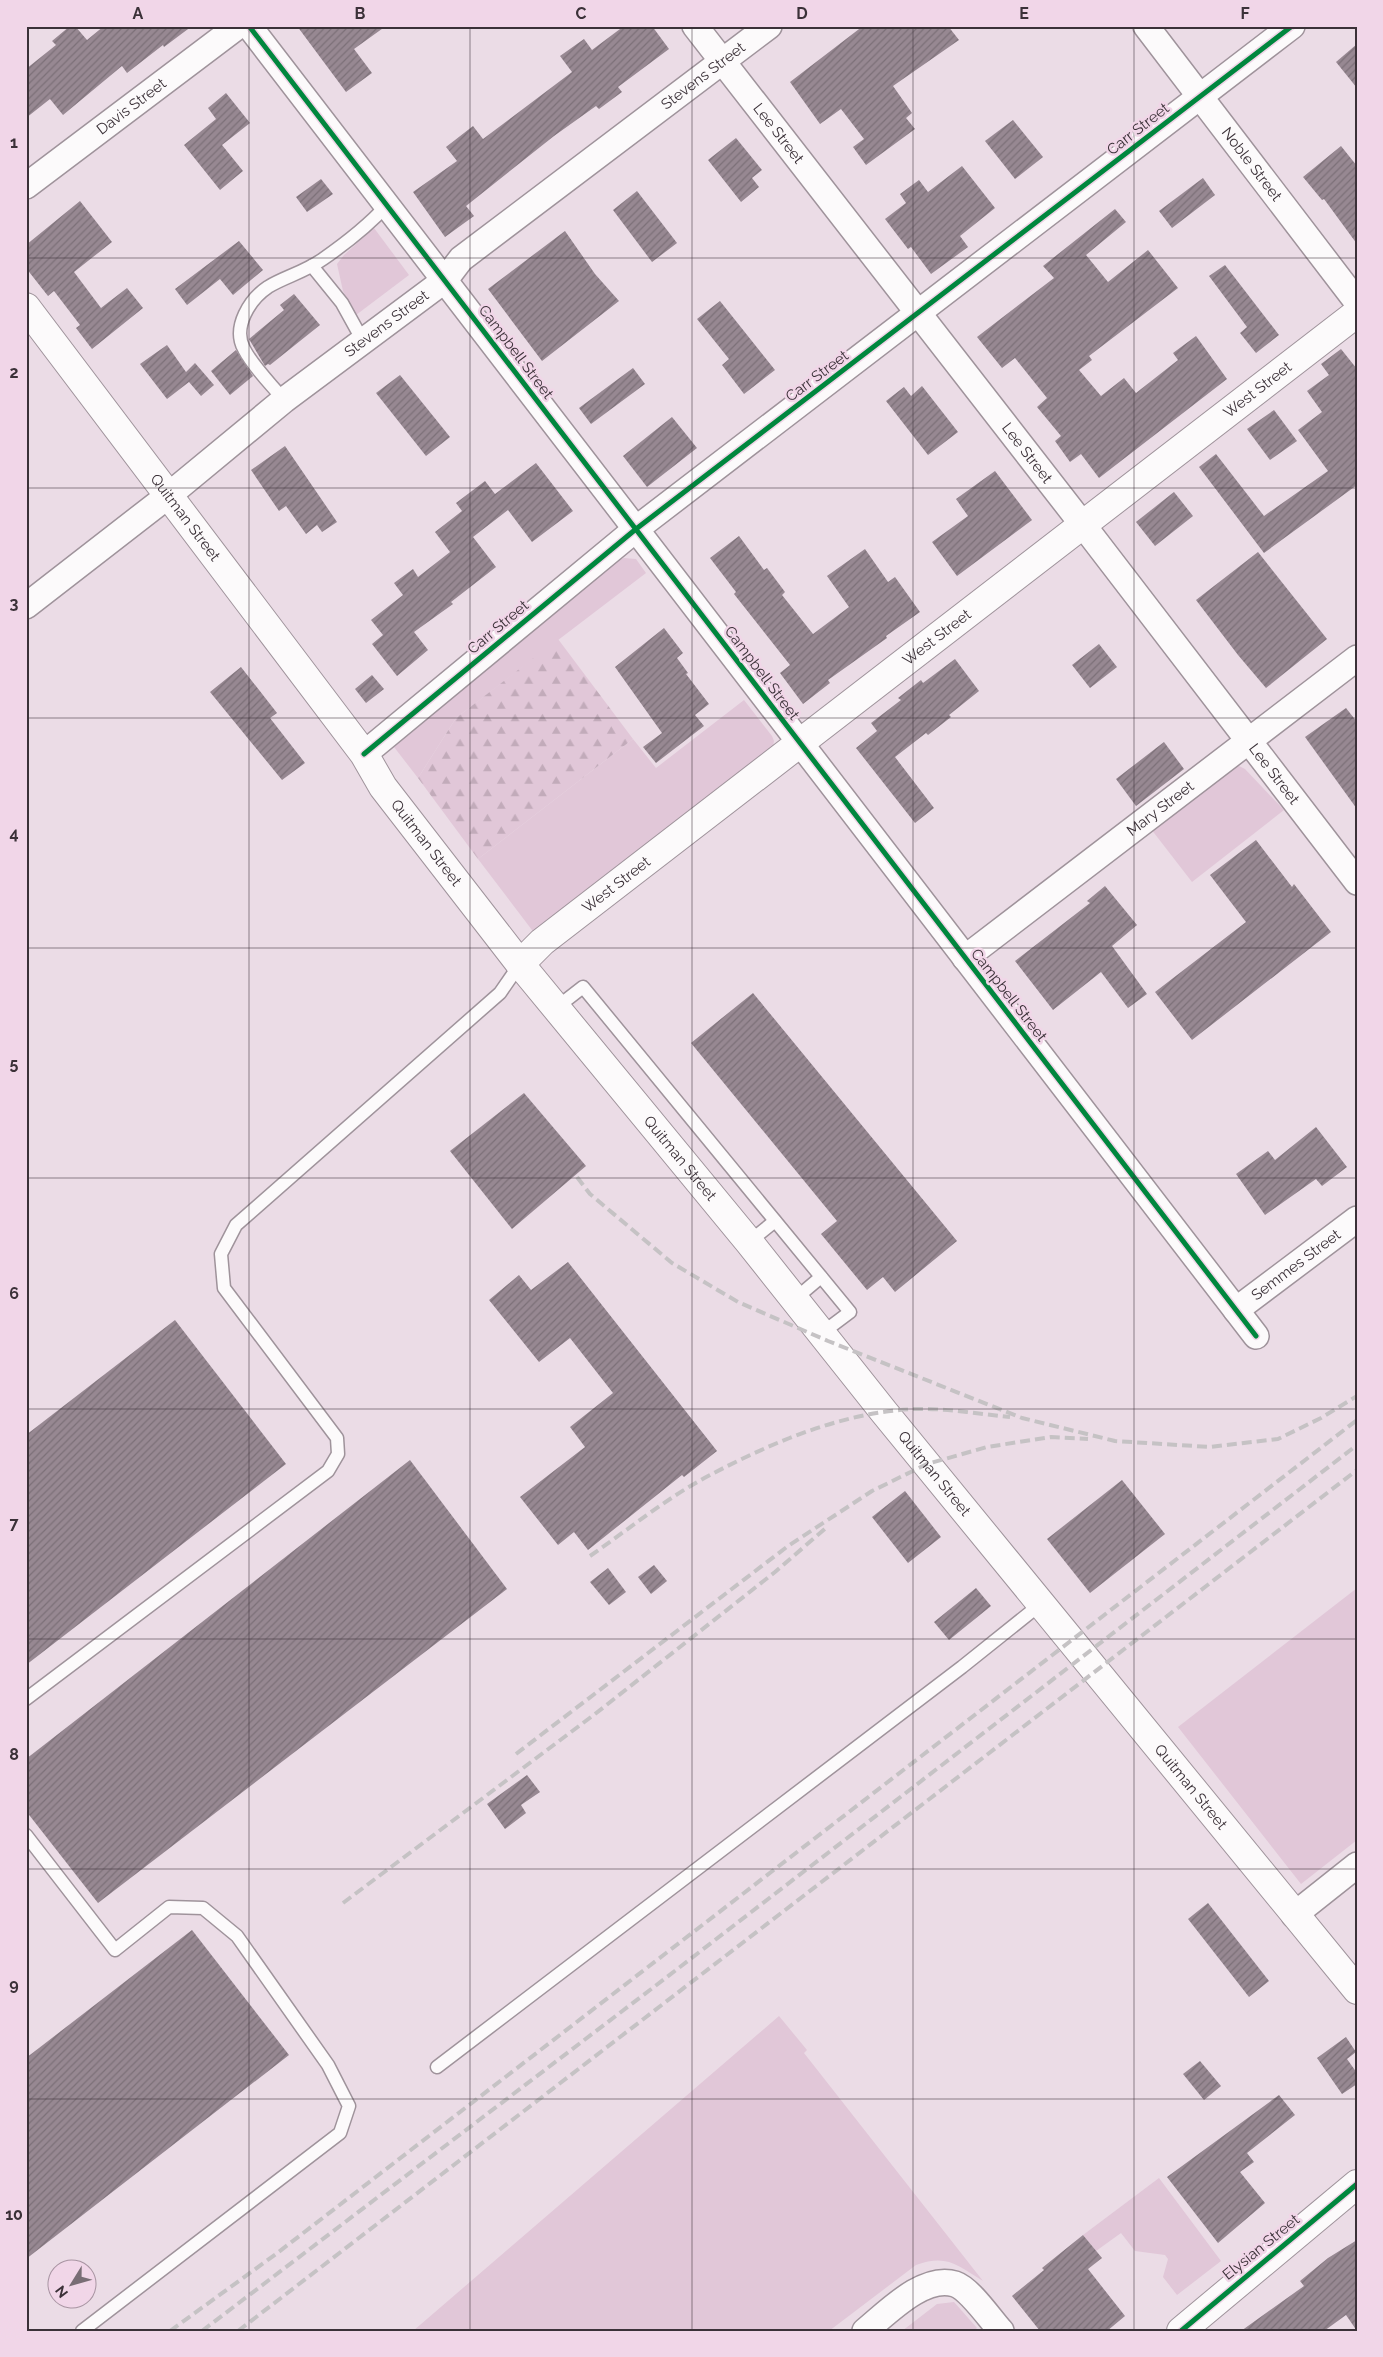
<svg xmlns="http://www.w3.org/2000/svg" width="1383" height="2357" font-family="Raleway,sans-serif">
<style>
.green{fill:#e1c7d8}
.forest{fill:url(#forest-firs)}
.building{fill:url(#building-hatch)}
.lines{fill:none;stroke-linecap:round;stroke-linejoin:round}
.service-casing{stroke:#9f939b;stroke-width:15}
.minor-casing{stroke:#9f939b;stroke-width:28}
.tertiary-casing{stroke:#9f939b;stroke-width:30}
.secondary-casing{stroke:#9f939b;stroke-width:30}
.service{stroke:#fcfafb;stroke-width:12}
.minor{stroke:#fcfafb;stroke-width:25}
.tertiary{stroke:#fcfafb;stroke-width:28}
.secondary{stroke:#fcfafb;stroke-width:28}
.rail{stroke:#c5c2c4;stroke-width:4;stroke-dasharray:10 5;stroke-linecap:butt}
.cycleway-casing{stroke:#f1d6e8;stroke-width:8}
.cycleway{stroke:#00873e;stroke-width:5}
.grid{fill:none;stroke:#3b3138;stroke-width:1;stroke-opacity:0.55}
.labels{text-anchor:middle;stroke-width:5;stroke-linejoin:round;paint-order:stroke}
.street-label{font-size:15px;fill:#3b3138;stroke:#f1d6e8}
.neatline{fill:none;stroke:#3b3138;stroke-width:2}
.grid-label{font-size:16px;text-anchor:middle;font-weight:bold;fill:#3b3138}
</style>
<defs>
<pattern id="forest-firs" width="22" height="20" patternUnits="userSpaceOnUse" patternTransform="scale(1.25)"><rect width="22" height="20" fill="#e1c7d8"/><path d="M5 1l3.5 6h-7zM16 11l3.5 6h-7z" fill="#c2abba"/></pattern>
<pattern id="building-hatch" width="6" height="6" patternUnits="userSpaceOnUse" patternTransform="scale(1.25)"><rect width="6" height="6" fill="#978892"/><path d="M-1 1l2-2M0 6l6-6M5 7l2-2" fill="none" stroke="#7c7078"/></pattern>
</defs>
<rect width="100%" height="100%" fill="#ebdce6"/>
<g class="green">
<polygon points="374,228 409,275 356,315 343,291 337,264 344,255"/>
<polygon points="624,558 636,559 646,573 456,718 418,778 394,747 612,563"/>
<polygon points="744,700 772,736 774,741 772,752 535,934 478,859 633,739 656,768"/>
<polygon points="1237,765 1245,769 1284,810 1192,882 1151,829"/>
<polygon points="1357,1588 1357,1840 1301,1884 1178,1727"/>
<path d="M 779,2016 L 807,2050 L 804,2053 L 983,2281 C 957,2265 947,2254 916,2265 L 829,2331 L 413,2331 Z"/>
<polygon points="1159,2178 1221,2261 1177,2295 1163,2277 1168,2259 1165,2255 1135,2251 1121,2233 1096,2251 1083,2235"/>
<polygon points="954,2302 977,2328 974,2331 902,2331 937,2304"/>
</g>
<polygon class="forest" points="558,639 633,739 478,859 418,778 456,718"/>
<g class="building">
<polygon points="70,26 75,26 87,40 104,26 192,26 164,47 163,45 127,73 122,66 63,115 50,99 26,118 26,69 56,45 52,41"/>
<polygon points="297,26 386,26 354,49 372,73 346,92"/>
<polygon points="624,26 652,26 669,49 618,87 622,92 599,109 596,106 554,136 466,206 474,216 445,237 413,192 457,161 446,147 473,126 483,139 572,72 560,56 584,39 592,50"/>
<polygon points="863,26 948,26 959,40 893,86 912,113 906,118 915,129 866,165 853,147 864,139 841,109 820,124 790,82"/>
<polygon points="1357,44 1357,88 1336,62"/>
<polygon points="226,93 250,123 222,145 243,171 220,190 184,145 216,119 208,108"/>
<polygon points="1013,120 1043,157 1015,179 985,141"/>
<polygon points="736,138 762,170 752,178 759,187 741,202 708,160"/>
<polygon points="1341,146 1357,166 1357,244 1324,199 1322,200 1303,177"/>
<polygon points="962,166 995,208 960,236 968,247 931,274 911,247 908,249 885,219 906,203 900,194 919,180 928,192"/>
<polygon points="1203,178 1215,195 1172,228 1159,211"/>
<polygon points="321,179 333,194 307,212 296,197"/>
<polygon points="637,191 677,243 652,262 613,210"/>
<polygon points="80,201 112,242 74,272 101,308 127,288 143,308 92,349 76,328 80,325 54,291 48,296 26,268 26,245"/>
<polygon points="1115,209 1126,222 1086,255 1108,282 1148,250 1178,288 1089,356 1092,360 1079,370 1101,396 1124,378 1136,393 1178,360 1173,353 1196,336 1227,379 1099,478 1081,454 1070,462 1055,441 1061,436 1037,407 1047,398 1015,358 1002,368 977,337 1054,278 1043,266"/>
<polygon points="565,231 595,274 619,301 542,361 488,289"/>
<polygon points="239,241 263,270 233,295 220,279 187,305 175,289"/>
<polygon points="1225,265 1279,335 1256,353 1240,333 1247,327 1209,276"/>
<polygon points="294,294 320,325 270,365 268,364 265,366 249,339 284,310 280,305"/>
<polygon points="720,301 775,370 744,394 722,365 729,359 697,319"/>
<polygon points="167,345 186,372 195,363 214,385 201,396 189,382 167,399 140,364"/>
<polygon points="1341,349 1357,369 1357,485 1264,553 1199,467 1216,454 1264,516 1328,471 1298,430 1322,412 1307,391 1329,375 1321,364"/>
<polygon points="236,350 253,376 230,395 211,371"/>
<polygon points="633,368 645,384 591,424 579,408"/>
<polygon points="400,375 450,437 426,456 376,393"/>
<polygon points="922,386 958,432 928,455 886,401 904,387 911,396"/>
<polygon points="1274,410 1297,441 1270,460 1247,429"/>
<polygon points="672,417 697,448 647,487 623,456"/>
<polygon points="285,446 337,522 322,532 317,525 306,534 286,506 279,511 251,470"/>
<polygon points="536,463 573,511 532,542 508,510 473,537 496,567 451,602 453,604 414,632 428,650 397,676 372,644 383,635 371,620 403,595 394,583 413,569 418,577 450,552 435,532 462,511 456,503 485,481 495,494"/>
<polygon points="995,471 1032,520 957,576 932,542 968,516 956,499"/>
<polygon points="1174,492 1193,516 1155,546 1136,522"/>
<polygon points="739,536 764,570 767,568 785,592 782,595 813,634 849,607 827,576 865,549 888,582 895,577 920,612 886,636 887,638 828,680 830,683 803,704 780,673 790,665 734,594 736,592 710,558"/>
<polygon points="1258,552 1327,639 1266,688 1238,655 1196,600"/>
<polygon points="664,628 683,653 677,658 688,673 686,674 709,704 695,715 704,726 656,763 643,747 662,733 615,667"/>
<polygon points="1099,644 1117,667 1090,688 1072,665"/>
<polygon points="955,659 979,691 949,715 951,717 928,735 926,733 895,757 934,808 915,823 856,748 877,731 871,723 901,700 898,698 921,680 923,683"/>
<polygon points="241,667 277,713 270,718 305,763 282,780 210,692"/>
<polygon points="372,675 384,689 366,703 355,689"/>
<polygon points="1346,708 1357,722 1357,809 1305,737"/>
<polygon points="1164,742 1184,769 1136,806 1116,779"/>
<polygon points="1256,840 1292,887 1294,884 1331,932 1192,1040 1155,992 1246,922 1210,875"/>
<polygon points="1105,886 1137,925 1112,946 1147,994 1128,1008 1101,972 1053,1010 1015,961 1090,903 1087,901"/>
<polygon points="753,993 957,1241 895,1292 883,1277 867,1290 821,1234 837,1221 691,1043"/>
<polygon points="524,1093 586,1166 512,1229 450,1151"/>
<polygon points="1316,1127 1347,1167 1322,1186 1316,1179 1265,1215 1236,1174 1268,1151 1275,1160"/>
<polygon points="568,1262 717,1451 684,1477 682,1475 588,1550 574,1532 558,1545 520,1497 585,1447 570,1427 613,1393 570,1338 539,1362 489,1300 519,1275 531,1290"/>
<polygon points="175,1320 286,1464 26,1665 26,1435"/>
<polygon points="410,1460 507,1589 98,1903 26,1811 26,1759"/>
<polygon points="1122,1480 1165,1534 1090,1593 1047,1539"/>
<polygon points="905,1491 941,1537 908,1563 872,1517"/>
<polygon points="654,1565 667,1581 651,1594 638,1577"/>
<polygon points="608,1568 626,1592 609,1605 590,1582"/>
<polygon points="976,1588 991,1606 949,1640 934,1622"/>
<polygon points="527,1775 540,1792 521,1805 526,1813 505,1829 487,1804"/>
<polygon points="1208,1903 1269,1981 1249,1997 1188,1919"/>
<polygon points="192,1930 289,2055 26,2259 26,2058"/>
<polygon points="1346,2037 1356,2052 1347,2059 1357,2073 1357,2084 1342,2094 1317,2058"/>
<polygon points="1200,2061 1221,2086 1204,2100 1183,2074"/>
<polygon points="1279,2095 1295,2115 1247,2153 1254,2162 1240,2172 1265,2203 1218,2243 1167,2177"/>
<polygon points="1083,2235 1102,2258 1088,2269 1125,2316 1107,2331 1040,2331 1012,2296 1044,2270 1042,2268"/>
<polygon points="1357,2240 1357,2331 1346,2315 1324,2331 1241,2331 1304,2286 1300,2281 1328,2258"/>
</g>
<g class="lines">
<g class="service-casing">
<g id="service">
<polyline points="312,266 342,303 363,341"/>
<path d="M 284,400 C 271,384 253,367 244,349 C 232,327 250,299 268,287 C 284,277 305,272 323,259 C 346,243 368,226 387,205"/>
<polyline points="556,1008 583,987 850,1312 822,1333"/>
<polyline points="749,1242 775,1221"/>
<polyline points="795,1299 821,1277"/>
<polyline points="26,1699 328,1471 338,1454 337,1438 224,1288 221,1254 236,1225 500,993 520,964"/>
<polyline points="26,1835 115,1950 169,1907 203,1908 237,1936 328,2065 349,2106 340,2133 82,2331"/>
<polyline points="437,2067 962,1667 1042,1603"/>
</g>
</g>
<g class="minor-casing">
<g id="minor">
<polyline points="249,26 1256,1336"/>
<path id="s1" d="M 695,26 L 1083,525 L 1357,882"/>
<path id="s2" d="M 1146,26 L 1357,302"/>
<path id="s3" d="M 26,186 L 238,26"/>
<path id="s4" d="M 26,606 L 169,495 L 284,400 L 445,280 L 461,259 L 769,26"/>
<polyline points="364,754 636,529 1292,26"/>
<path id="s5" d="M 965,958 L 1357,658"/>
<path id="s6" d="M 1236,1310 L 1357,1219"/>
<polyline points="1294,1915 1357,1865"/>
<path d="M 865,2331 C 887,2313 924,2274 955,2284 C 970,2289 990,2319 1001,2331"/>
</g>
</g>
<g class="tertiary-casing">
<g id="tertiary">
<path id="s7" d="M 520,964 L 542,942 L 1357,313"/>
</g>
</g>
<g class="secondary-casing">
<g id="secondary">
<path id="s8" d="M 26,307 L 364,754 L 383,787 L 520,964 L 749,1242 L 884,1412 L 1357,1990"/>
<polyline points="1181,2331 1357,2184"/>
</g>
</g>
<use href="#service" class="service"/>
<use href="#minor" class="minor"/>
<use href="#tertiary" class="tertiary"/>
<use href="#secondary" class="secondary"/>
<g class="rail">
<polyline points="577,1177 590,1194 672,1263 738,1302 828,1341 1022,1418 1115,1441 1210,1447 1278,1439 1321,1418 1357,1396"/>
<path d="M 590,1556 C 629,1529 668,1497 710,1475 C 773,1442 843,1412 915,1409 C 946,1408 979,1414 1010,1417"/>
<polyline points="516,1754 788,1546 872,1491 927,1464 987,1447 1051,1437 1088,1439"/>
<polyline points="343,1903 595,1714 775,1572 827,1527"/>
<polyline points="170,2331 276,2254 1357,1420"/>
<polyline points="202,2331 667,1977 1357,1445"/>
<polyline points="238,2331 1357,1470"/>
</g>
<g class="cycleway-casing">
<g id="cycleway">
<polyline points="249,26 1256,1336"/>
<polyline points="364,754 636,529 1292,26"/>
<polyline points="1181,2331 1357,2184"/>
</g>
</g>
<use href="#cycleway" class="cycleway"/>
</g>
<path class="grid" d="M 249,26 L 249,2331M 470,26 L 470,2331M 692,26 L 692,2331M 913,26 L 913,2331M 1134,26 L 1134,2331M 26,258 L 1357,258M 26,488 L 1357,488M 26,718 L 1357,718M 26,948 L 1357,948M 26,1178 L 1357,1178M 26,1409 L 1357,1409M 26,1639 L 1357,1639M 26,1869 L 1357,1869M 26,2099 L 1357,2099"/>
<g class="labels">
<g class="street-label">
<text dy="5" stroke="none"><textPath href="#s4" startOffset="861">Stevens Street</textPath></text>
<text dy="5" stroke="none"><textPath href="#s3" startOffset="132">Davis Street</textPath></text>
<text transform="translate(1138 129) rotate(-38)" y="5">Carr Street</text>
<text dy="5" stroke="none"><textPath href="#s1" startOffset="136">Lee Street</textPath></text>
<text dy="5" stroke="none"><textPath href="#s2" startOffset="174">Noble Street</textPath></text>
<text dy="5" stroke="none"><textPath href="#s4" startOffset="458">Stevens Street</textPath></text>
<text transform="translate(516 352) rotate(53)" y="5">Campbell Street</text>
<text transform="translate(817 376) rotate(-37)" y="5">Carr Street</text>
<text dy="5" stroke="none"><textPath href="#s7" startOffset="935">West Street</textPath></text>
<text dy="5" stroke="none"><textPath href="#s1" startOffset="541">Lee Street</textPath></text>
<text dy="5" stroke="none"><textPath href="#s8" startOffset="264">Quitman Street</textPath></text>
<text transform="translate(498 627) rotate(-40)" y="5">Carr Street</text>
<text dy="5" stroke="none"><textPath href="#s7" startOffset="530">West Street</textPath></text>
<text transform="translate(762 673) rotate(53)" y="5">Campbell Street</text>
<text dy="5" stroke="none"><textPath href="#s1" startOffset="946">Lee Street</textPath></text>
<text dy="5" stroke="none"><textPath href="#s5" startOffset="246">Mary Street</textPath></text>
<text dy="5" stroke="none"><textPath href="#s8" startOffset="669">Quitman Street</textPath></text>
<text dy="5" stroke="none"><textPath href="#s7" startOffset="125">West Street</textPath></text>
<text transform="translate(1009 995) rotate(52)" y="5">Campbell Street</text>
<text dy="5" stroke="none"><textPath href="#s8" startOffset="1074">Quitman Street</textPath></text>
<text dy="5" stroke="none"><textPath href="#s6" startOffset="75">Semmes Street</textPath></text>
<text dy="5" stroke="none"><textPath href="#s8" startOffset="1479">Quitman Street</textPath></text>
<text dy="5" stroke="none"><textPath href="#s8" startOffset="1884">Quitman Street</textPath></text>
<text transform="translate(1261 2247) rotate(-39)" y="5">Elysian Street</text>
</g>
</g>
<rect width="1383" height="2357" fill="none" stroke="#f1d6e8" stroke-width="55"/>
<g transform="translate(72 2284) rotate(233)"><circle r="24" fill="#f1d6e8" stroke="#a894a2"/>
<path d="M0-4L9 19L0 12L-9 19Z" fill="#796d75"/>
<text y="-8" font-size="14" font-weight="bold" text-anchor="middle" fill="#3b3138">N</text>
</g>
<rect x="28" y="28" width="1328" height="2302" class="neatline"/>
<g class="grid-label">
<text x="138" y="19">A</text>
<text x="360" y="19">B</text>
<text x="581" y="19">C</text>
<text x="802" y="19">D</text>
<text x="1024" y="19">E</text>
<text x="1245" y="19">F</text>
<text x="14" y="148">1</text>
<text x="14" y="378">2</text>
<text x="14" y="609">3</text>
<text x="14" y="839">4</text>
<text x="14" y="1069">5</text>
<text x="14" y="1299">6</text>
<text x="14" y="1529">7</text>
<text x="14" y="1760">8</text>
<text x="14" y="1990">9</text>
<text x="14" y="2220">10</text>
</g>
</svg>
